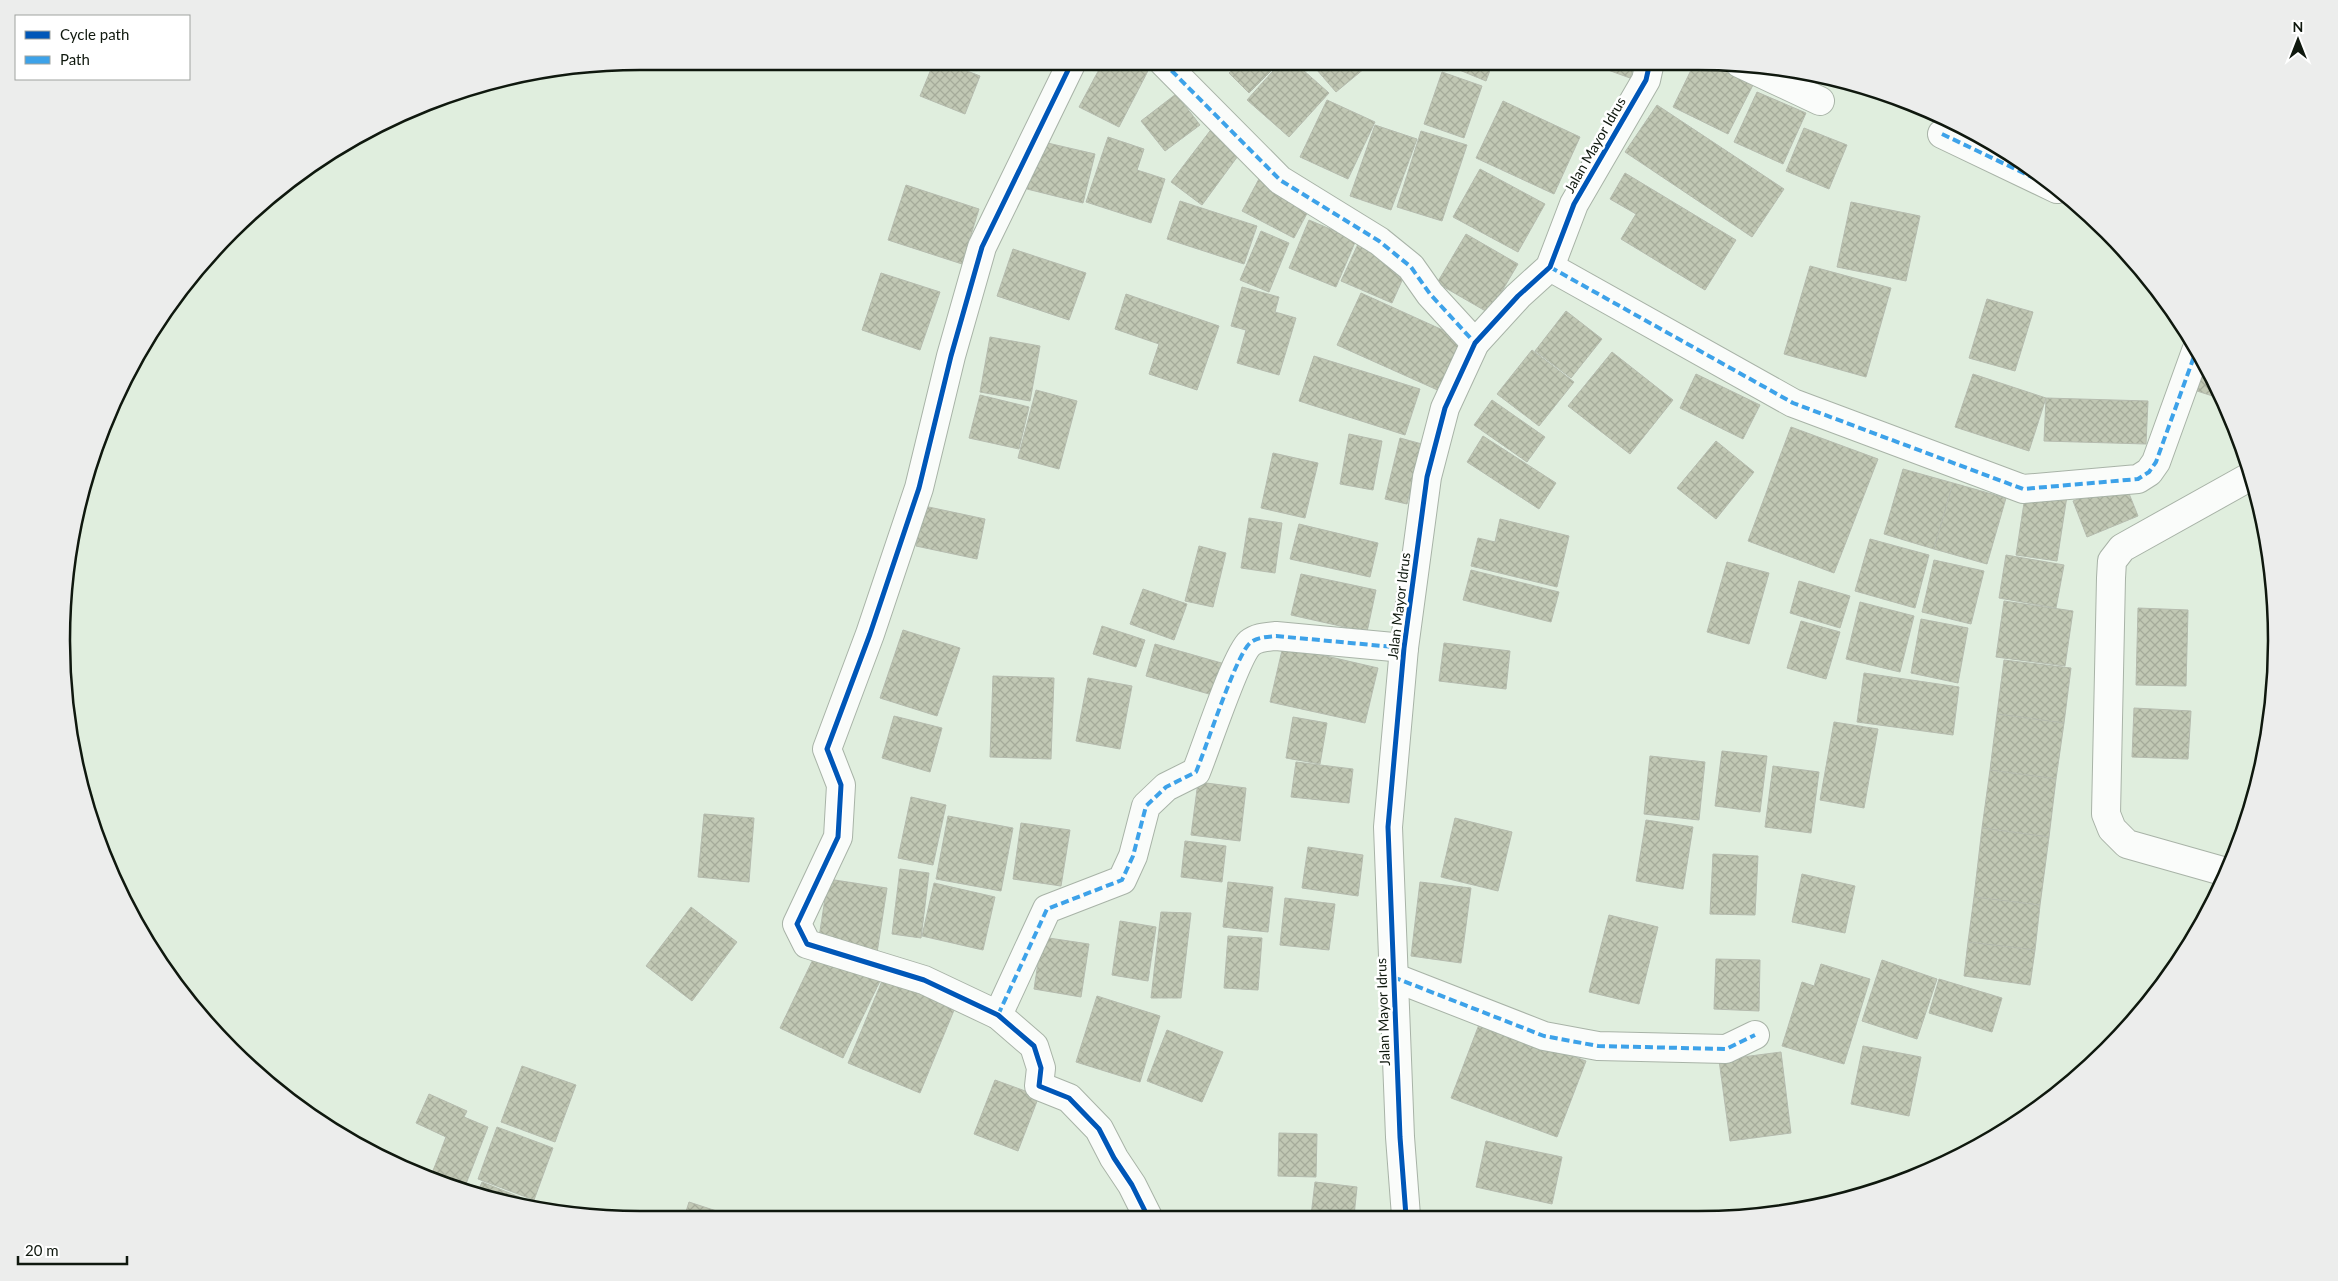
<svg xmlns="http://www.w3.org/2000/svg" width="2338" height="1281" font-family="Lato,sans-serif">
<style>
.building{fill:url(#building-cross-hatch);stroke:#b5bbae}
.lines{fill:none;stroke-linecap:round;stroke-linejoin:round}
.minor-casing{stroke:#a8b3a7;stroke-width:30}
.minor{stroke:#fafcfa;stroke-width:28}
.quiet{stroke:#3da2e9;stroke-width:4;stroke-dasharray:8 4;stroke-linecap:butt}
.cycleway-casing{stroke:#fff;stroke-width:8}
.cycleway{stroke:#0057b8;stroke-width:5}
.labels{text-anchor:middle;stroke-width:5;stroke-linejoin:round;paint-order:stroke}
.street-label{font-size:14px;fill:#0f180e;stroke:#fff}
.rim{fill:none;stroke:#0f180e;stroke-width:2.5}
</style>
<defs>
<pattern id="building-cross-hatch" width="8" height="8" patternUnits="userSpaceOnUse" patternTransform="scale(1.25)"><rect width="8" height="8" fill="#c1c8b4"/><path d="M0 0l8 8M0 8l8-8" fill="none" stroke="#a5ab9a"/></pattern>
</defs>
<rect width="100%" height="100%" fill="#e0eede"/>
<g class="building">
<polygon points="934,62 944,62 980,76 965,114 920,96"/>
<polygon points="1103,62 1146,62 1151,65 1119,127 1079,107"/>
<polygon points="1240,62 1280,62 1249,93 1229,73"/>
<polygon points="1281,62 1294,62 1329,93 1289,137 1247,100"/>
<polygon points="1310,62 1360,62 1365,68 1336,92"/>
<polygon points="1440,62 1493,62 1486,81"/>
<polygon points="1586,62 1636,62 1630,78"/>
<polygon points="1695,62 1719,62 1755,81 1728,134 1673,107"/>
<polygon points="1442,72 1482,86 1464,138 1424,124"/>
<polygon points="1757,92 1806,113 1783,164 1734,142"/>
<polygon points="1176,94 1200,125 1165,151 1141,121"/>
<polygon points="1327,100 1375,122 1348,179 1300,157"/>
<polygon points="1503,101 1580,137 1554,194 1476,158"/>
<polygon points="1657,105 1784,189 1752,237 1625,152"/>
<polygon points="1375,125 1417,139 1391,210 1350,196"/>
<polygon points="1213,127 1243,149 1202,205 1171,182"/>
<polygon points="1804,128 1847,145 1829,189 1786,171"/>
<polygon points="1421,131 1467,145 1442,221 1397,207"/>
<polygon points="1108,137 1144,149 1137,170 1165,179 1151,223 1086,202"/>
<polygon points="1039,141 1095,154 1083,203 1027,189"/>
<polygon points="1480,169 1545,204 1518,252 1453,217"/>
<polygon points="1625,173 1736,240 1705,290 1621,239 1636,214 1610,199"/>
<polygon points="1261,175 1313,202 1294,238 1242,211"/>
<polygon points="906,185 979,209 962,264 888,240"/>
<polygon points="1180,201 1257,226 1244,264 1167,239"/>
<polygon points="1851,202 1920,216 1906,281 1837,267"/>
<polygon points="1309,220 1356,240 1336,287 1289,268"/>
<polygon points="1261,231 1289,243 1269,292 1240,280"/>
<polygon points="1466,234 1518,264 1489,313 1437,283"/>
<polygon points="1358,244 1408,267 1392,303 1341,281"/>
<polygon points="1013,249 1086,273 1069,320 997,296"/>
<polygon points="1810,266 1891,288 1866,377 1784,354"/>
<polygon points="881,273 940,292 920,350 862,330"/>
<polygon points="2153,284 2157,288 2163,298 2150,291"/>
<polygon points="1242,287 1279,297 1275,312 1296,318 1279,375 1237,363 1246,330 1231,326"/>
<polygon points="1361,293 1467,341 1442,392 1337,345"/>
<polygon points="1126,294 1219,326 1197,390 1149,374 1159,344 1115,329"/>
<polygon points="1987,299 2033,312 2015,371 1969,358"/>
<polygon points="1566,311 1602,339 1571,378 1535,351"/>
<polygon points="990,337 1040,346 1030,401 980,392"/>
<polygon points="1532,350 1574,382 1539,426 1497,394"/>
<polygon points="1612,352 1673,400 1630,454 1568,406"/>
<polygon points="1314,356 1420,389 1405,435 1299,401"/>
<polygon points="2205,365 2217,384 2222,399 2197,391"/>
<polygon points="1696,374 1760,405 1743,439 1680,408"/>
<polygon points="1973,374 2046,398 2029,451 1955,427"/>
<polygon points="1036,390 1077,401 1059,469 1018,458"/>
<polygon points="980,395 1029,407 1019,449 969,438"/>
<polygon points="2046,398 2148,401 2146,444 2044,441"/>
<polygon points="1492,400 1545,437 1527,462 1474,425"/>
<polygon points="1791,427 1878,459 1834,573 1748,541"/>
<polygon points="1349,434 1382,441 1373,490 1340,484"/>
<polygon points="1483,436 1556,483 1539,509 1467,462"/>
<polygon points="1400,438 1422,444 1407,504 1385,499"/>
<polygon points="1716,441 1754,472 1716,519 1677,488"/>
<polygon points="1273,453 1318,463 1305,518 1261,508"/>
<polygon points="1903,469 1953,483 1934,549 1884,534"/>
<polygon points="2124,481 2138,516 2087,537 2073,501"/>
<polygon points="1953,483 2006,498 1987,564 1934,549"/>
<polygon points="2026,490 2067,496 2057,561 2016,555"/>
<polygon points="924,506 985,519 977,559 916,546"/>
<polygon points="1249,518 1282,523 1275,573 1241,568"/>
<polygon points="1500,519 1569,536 1557,587 1471,566 1478,538 1495,542"/>
<polygon points="1299,524 1378,543 1370,577 1290,559"/>
<polygon points="1870,539 1929,555 1915,608 1855,591"/>
<polygon points="1199,546 1226,553 1213,607 1185,601"/>
<polygon points="2006,555 2064,565 2056,608 1999,598"/>
<polygon points="1934,560 1984,571 1971,624 1922,612"/>
<polygon points="1727,562 1769,573 1749,644 1707,632"/>
<polygon points="1471,570 1559,592 1551,622 1463,600"/>
<polygon points="1301,574 1376,590 1367,632 1291,615"/>
<polygon points="1799,581 1850,596 1840,628 1790,613"/>
<polygon points="1143,589 1187,604 1174,640 1130,624"/>
<polygon points="2004,601 2073,611 2065,666 1996,657"/>
<polygon points="1860,602 1914,616 1900,672 1846,659"/>
<polygon points="2138,608 2188,610 2186,686 2136,685"/>
<polygon points="1921,619 1968,628 1958,683 1911,673"/>
<polygon points="1801,621 1840,632 1826,679 1787,668"/>
<polygon points="1102,626 1145,640 1136,667 1093,654"/>
<polygon points="903,630 960,648 937,716 880,698"/>
<polygon points="1444,643 1510,651 1506,689 1439,681"/>
<polygon points="1155,644 1225,664 1216,696 1146,676"/>
<polygon points="1283,646 1378,668 1365,723 1270,702"/>
<polygon points="2004,660 2071,668 2064,723 1997,714"/>
<polygon points="1864,673 1959,687 1953,735 1857,722"/>
<polygon points="993,676 1054,678 1051,759 990,757"/>
<polygon points="1088,678 1132,686 1120,749 1076,741"/>
<polygon points="2134,708 2191,711 2188,759 2132,757"/>
<polygon points="1997,714 2064,723 2056,779 1990,770"/>
<polygon points="894,716 942,728 930,772 882,758"/>
<polygon points="1293,717 1327,723 1320,764 1286,758"/>
<polygon points="1834,722 1878,729 1864,808 1820,800"/>
<polygon points="1722,751 1767,756 1760,812 1715,806"/>
<polygon points="1650,756 1705,762 1699,820 1644,814"/>
<polygon points="1296,762 1353,769 1349,803 1291,797"/>
<polygon points="1773,766 1819,772 1811,833 1765,827"/>
<polygon points="1990,770 2056,779 2049,837 1982,828"/>
<polygon points="1198,782 1246,788 1240,841 1191,835"/>
<polygon points="911,797 946,805 933,865 898,858"/>
<polygon points="704,814 754,818 749,882 698,877"/>
<polygon points="948,816 1013,828 1001,891 936,879"/>
<polygon points="1455,818 1512,832 1498,891 1441,877"/>
<polygon points="1646,820 1693,827 1683,889 1636,881"/>
<polygon points="1021,823 1070,830 1061,886 1013,879"/>
<polygon points="1982,828 2049,837 2040,905 1974,897"/>
<polygon points="1185,841 1226,846 1222,882 1181,877"/>
<polygon points="1308,847 1363,855 1358,896 1302,888"/>
<polygon points="1713,854 1758,856 1755,915 1710,914"/>
<polygon points="900,869 929,873 921,938 892,934"/>
<polygon points="1802,874 1855,886 1845,933 1792,922"/>
<polygon points="828,879 887,888 877,953 818,944"/>
<polygon points="1228,882 1273,887 1268,932 1223,927"/>
<polygon points="1420,882 1471,888 1461,963 1411,956"/>
<polygon points="934,883 995,897 983,950 922,936"/>
<polygon points="1974,897 2040,905 2035,950 1968,942"/>
<polygon points="1285,898 1335,904 1329,950 1280,945"/>
<polygon points="691,907 737,942 692,1001 646,966"/>
<polygon points="1161,912 1191,913 1181,998 1151,998"/>
<polygon points="1609,915 1658,927 1639,1004 1589,992"/>
<polygon points="1120,921 1156,927 1148,981 1112,975"/>
<polygon points="1228,936 1262,938 1258,990 1224,988"/>
<polygon points="1042,937 1089,944 1081,997 1034,989"/>
<polygon points="1968,942 2035,950 2030,985 1964,976"/>
<polygon points="817,951 880,981 843,1058 780,1028"/>
<polygon points="1716,959 1760,960 1759,1011 1714,1009"/>
<polygon points="1882,960 1937,979 1917,1039 1862,1021"/>
<polygon points="1821,964 1870,979 1844,1064 1782,1046 1802,982 1814,986"/>
<polygon points="887,969 959,998 920,1093 848,1063"/>
<polygon points="1939,979 2002,998 1992,1032 1929,1013"/>
<polygon points="1097,996 1160,1016 1140,1082 1076,1062"/>
<polygon points="1480,1022 1586,1061 1557,1137 1451,1098"/>
<polygon points="1167,1030 1223,1052 1202,1102 1147,1081"/>
<polygon points="1863,1046 1921,1057 1909,1116 1851,1104"/>
<polygon points="1781,1052 1791,1133 1730,1141 1719,1060"/>
<polygon points="522,1066 576,1085 555,1142 501,1122"/>
<polygon points="995,1080 1039,1096 1018,1151 974,1134"/>
<polygon points="429,1094 467,1111 464,1117 488,1127 464,1189 431,1176 446,1137 416,1123"/>
<polygon points="497,1127 553,1148 534,1200 478,1179"/>
<polygon points="1279,1133 1317,1134 1316,1177 1278,1176"/>
<polygon points="1486,1141 1562,1157 1552,1204 1476,1187"/>
<polygon points="482,1182 537,1204 535,1207 490,1200 477,1194"/>
<polygon points="1315,1182 1357,1187 1354,1216 1311,1216"/>
<polygon points="689,1202 738,1218 684,1218"/>
</g>
<g class="lines">
<g class="minor-casing">
<g id="minor">
<polyline points="1072,62 982,247 951,356 919,488 870,634 827,749 841,785 838,837 797,924 807,944 924,980 998,1015 1034,1046 1041,1068 1039,1086 1069,1098 1099,1129 1114,1158 1132,1185 1148,1217"/>
<polyline points="1163,62 1280,180 1379,241 1411,267 1430,294 1475,343"/>
<polyline points="1739,63 1820,101"/>
<polyline points="1942,134 2057,189"/>
<polyline points="1550,267 1793,403 2023,489 2138,479 2149,472 2156,462 2196,351"/>
<polyline points="2226,872 2127,844 2112,829 2106,814 2111,578 2112,561 2122,548 2251,476"/>
<polyline points="1393,977 1544,1036 1598,1046 1726,1049 1755,1035"/>
<path d="M 998,1015 L 1047,909 L 1122,880 L 1133,856 L 1146,806 L 1166,787 L 1196,772 C 1206,748 1236,655 1250,643 C 1257,637 1267,637 1276,636 L 1404,648"/>
<polyline points="1406,1216 1400,1137 1388,827 1404,648 1427,477 1445,408 1475,343 1518,296 1550,267 1574,204 1646,80 1650,62"/>
</g>
</g>
<use href="#minor" class="minor"/>
<g class="quiet">
<polyline points="1163,62 1280,180 1379,241 1411,267 1430,294 1475,343"/>
<polyline points="1942,134 2057,189"/>
<polyline points="1550,267 1793,403 2023,489 2138,479 2149,472 2156,462 2196,351"/>
<polyline points="1393,977 1544,1036 1598,1046 1726,1049 1755,1035"/>
<path d="M 998,1015 L 1047,909 L 1122,880 L 1133,856 L 1146,806 L 1166,787 L 1196,772 C 1206,748 1236,655 1250,643 C 1257,637 1267,637 1276,636 L 1404,648"/>
</g>
<g class="cycleway-casing">
<g id="cycleway">
<polyline points="1072,62 982,247 951,356 919,488 870,634 827,749 841,785 838,837 797,924 807,944 924,980 998,1015 1034,1046 1041,1068 1039,1086 1069,1098 1099,1129 1114,1158 1132,1185 1148,1217"/>
<polyline points="1406,1216 1400,1137 1388,827 1404,648 1427,477 1445,408 1475,343 1518,296 1550,267 1574,204 1646,80 1650,62"/>
</g>
</g>
<use href="#cycleway" class="cycleway"/>
</g>
<g class="labels">
<g class="street-label">
<text transform="translate(1595 145) rotate(-60)" y="5">Jalan Mayor Idrus</text>
<text transform="translate(1399 606) rotate(-83)" y="5">Jalan Mayor Idrus</text>
<text transform="translate(1383 1012) rotate(-92)" y="5">Jalan Mayor Idrus</text>
</g>
</g>
<path d="M0 0H2338V1281H0ZM640 70H1698A570 570 0 0 1 2268 640V641A570 570 0 0 1 1698 1211H640A570 570 0 0 1 70 641V640A570 570 0 0 1 640 70Z" fill="#ecedec" fill-rule="evenodd"/>
<path class="rim" d="M640 70H1698A570 570 0 0 1 2268 640V641A570 570 0 0 1 1698 1211H640A570 570 0 0 1 70 641V640A570 570 0 0 1 640 70Z"/>
<rect x="15" y="15" width="175" height="65" fill="#ffffff" stroke="#9fa39f"/>
<rect x="25" y="31" width="25" height="8" fill="#0057b8" stroke="#9fa39f"/>
<text x="60" y="40" font-size="15" fill="#0f180e">Cycle path</text>
<rect x="25" y="56" width="25" height="8" fill="#3da2e9" stroke="#9fa39f"/>
<text x="60" y="65" font-size="15" fill="#0f180e">Path</text>
<g transform="translate(2298 40)" stroke="#ffffff" stroke-width="4" paint-order="stroke">
<path d="M0-4L9 19L0 12L-9 19Z" fill="#0f180e"/>
<text y="-8" font-size="14" font-weight="bold" text-anchor="middle" fill="#0f180e">N</text>
</g>
<path d="M18 1256v8h109v-8" fill="none" stroke="#0f180e" stroke-width="2.5"/>
<text x="25" y="1256" font-size="15" fill="#0f180e" stroke="#ffffff" stroke-width="4" paint-order="stroke">20 m</text>
</svg>
